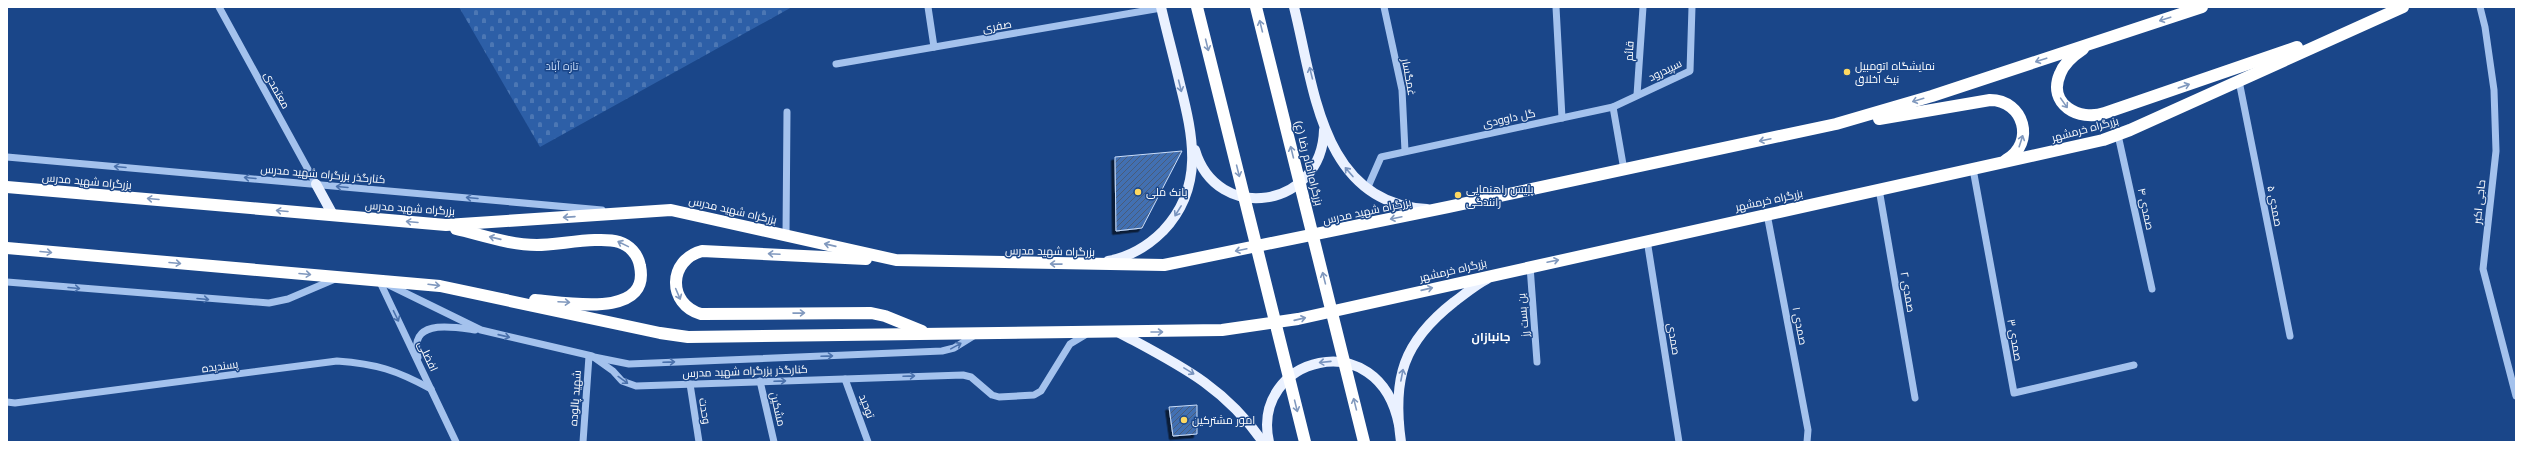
<svg xmlns="http://www.w3.org/2000/svg" width="2523" height="449" font-family="Arial,Cairo,sans-serif">
<style>
.cemetery{fill:url(#cemetery-stones)}
.building{fill:url(#building-hatch);stroke:#caddf9;filter:url(#shadow)}
.lines{fill:none;stroke-linecap:round;stroke-linejoin:round}
.minor{stroke:#a4c2ed;stroke-width:7}
.major{stroke:#eaf1ff;stroke-width:10}
.highway{stroke:#fff;stroke-width:12}
.highway-bridge{stroke:#fff;stroke-width:12}
.oneway{stroke:#8199be}
.oneway2{stroke:#7893be}
.oneway3{stroke:#4a71ac}
.poi-dot{fill:#fed861;stroke:#1a4689;stroke-width:1.5}
.labels{text-anchor:middle;stroke-width:3;stroke-linejoin:round;paint-order:stroke}
.street-label{font-size:11px;fill:#fff;stroke:#1a4689}
.park-label{font-size:11px;fill:#caddf9;stroke:#1a4689}
.poi-label{font-size:11px;fill:#fff;stroke:#1a4689;text-anchor:start}
.neighbourhood-label{font-size:12px;font-weight:bold;fill:#fff;stroke:#1a4689}
</style>
<defs>
<pattern id="cemetery-stones" width="16" height="16" patternUnits="userSpaceOnUse"><rect width="16" height="16" fill="#2d5fa7"/><path d="M2 7V4a2 2 0 0 1 4 0v3zM10 15v-3a2 2 0 0 1 4 0v3z" fill="#4c77b4"/></pattern>
<pattern id="building-hatch" width="6" height="6" patternUnits="userSpaceOnUse"><rect width="6" height="6" fill="#4370b2"/><path d="M-1 1l2-2M0 6l6-6M5 7l2-2" fill="none" stroke="#485c7a"/></pattern>
<filter id="shadow"><feDropShadow dx="-3.5" dy="3.5" stdDeviation="0" flood-color="#0009"/></filter>
</defs>
<rect width="100%" height="100%" fill="#1a4689"/>
<polygon class="cemetery" points="459,7 792,7 540,147"/>
<g class="building">
<polygon points="1182,151 1142,228 1116,231 1115,157"/>
<polygon points="1197,405 1197,434 1173,436 1169,407"/>
</g>
<g class="lines">
<g class="minor">
<polyline points="219,7 316,184"/>
<polyline points="928,7 934,47"/>
<polyline points="1384,7 1402,90 1405,151"/>
<polyline points="1556,7 1562,118"/>
<polyline points="2480,7 2485,27 2494,90 2496,151 2483,269 2516,396"/>
<polyline points="836,64 1161,8"/>
<polyline points="2239,81 2290,336"/>
<polyline points="1637,95 1643,7"/>
<polyline points="1613,107 1624,170"/>
<polyline points="2118,135 2152,289"/>
<polyline points="7,157 602,210"/>
<polyline points="1973,169 2014,393 2134,365"/>
<polyline points="1367,189 1381,157 1613,107 1690,71 1692,7"/>
<polyline points="1879,189 1915,398"/>
<polyline points="1767,214 1808,430 1807,442"/>
<polyline points="786,235 787,112"/>
<polyline points="1647,240 1679,442"/>
<polyline points="1530,266 1537,362"/>
<polyline points="379,280 456,442"/>
<polyline points="7,282 269,303 288,299 335,279"/>
<polyline points="387,284 481,330 592,356 613,371 622,381 636,386 963,375 971,377 992,395 999,397 1034,395 1041,391 1070,344 1085,335"/>
<path d="M 418,357 C 408,318 453,327 475,330"/>
<polyline points="845,379 868,442"/>
<polyline points="760,381 774,442"/>
<polyline points="690,384 699,442"/>
<path d="M 7,402 L 15,403 L 337,361 C 377,364 396,370 431,389"/>
<polyline points="583,442 589,356 629,364 942,351 954,348 975,335"/>
</g>
<g class="major">
<path d="M 1294,7 C 1314,86 1321,204 1427,209"/>
<path d="M 1195,150 C 1217,225 1322,208 1324,130"/>
<polyline points="316,184 333,215"/>
<path d="M 1108,261 C 1129,257 1148,246 1163,231 C 1205,187 1193,136 1180,84 C 1174,58 1167,33 1161,7"/>
<path d="M 1118,332 C 1177,364 1223,385 1263,442"/>
<path d="M 1269,442 C 1250,357 1379,322 1399,425"/>
<path d="M 1401,442 C 1392,378 1403,342 1454,302 C 1465,294 1475,285 1487,279"/>
</g>
<g class="highway">
<path d="M 2083,49 C 2074,55 2064,63 2060,74 C 2047,104 2079,122 2105,113 L 2297,47"/>
<path d="M 1879,119 L 1990,100 C 2024,100 2036,143 2006,160"/>
<polyline points="7,187 446,225 671,210 896,260 1164,265 1448,207 1836,124 1932,96 2202,7"/>
<path d="M 456,229 C 482,235 510,245 537,245 C 558,245 600,236 619,242 C 629,245 638,254 640,266 C 651,320 564,302 535,300"/>
<polyline points="7,248 440,286 660,333 688,337 1222,330 1298,319 2103,140 2130,130 2403,7"/>
<path d="M 866,259 L 702,251 C 668,260 667,304 701,314 L 871,313 L 885,316 L 922,331"/>
</g>
<g class="highway-bridge">
<polyline points="1197,7 1305,442"/>
<polyline points="1256,7 1364,442"/>
</g>
</g>
<defs><path id="oneway-shaft" d="M-6 0H5M1.5-3L5.5 0L1.5 3" fill="none" stroke-width="1.6" stroke-linecap="round" stroke-linejoin="round"/></defs>
<g class="oneway">
<use href="#oneway-shaft" transform="translate(2165 19) rotate(162)"/>
<use href="#oneway-shaft" transform="translate(1261 26) rotate(-104)"/>
<use href="#oneway-shaft" transform="translate(1207 45) rotate(76)"/>
<use href="#oneway-shaft" transform="translate(2041 60) rotate(162)"/>
<use href="#oneway-shaft" transform="translate(2184 86) rotate(-19)"/>
<use href="#oneway-shaft" transform="translate(1918 100) rotate(163)"/>
<use href="#oneway-shaft" transform="translate(2064 103) rotate(55)"/>
<use href="#oneway-shaft" transform="translate(1765 140) rotate(168)"/>
<use href="#oneway-shaft" transform="translate(2021 141) rotate(-72)"/>
<use href="#oneway-shaft" transform="translate(1292 152) rotate(-104)"/>
<use href="#oneway-shaft" transform="translate(1238 171) rotate(76)"/>
<use href="#oneway-shaft" transform="translate(153 199) rotate(-175)"/>
<use href="#oneway-shaft" transform="translate(282 211) rotate(-175)"/>
<use href="#oneway-shaft" transform="translate(569 217) rotate(176)"/>
<use href="#oneway-shaft" transform="translate(1396 218) rotate(168)"/>
<use href="#oneway-shaft" transform="translate(412 222) rotate(-175)"/>
<use href="#oneway-shaft" transform="translate(495 238) rotate(-167)"/>
<use href="#oneway-shaft" transform="translate(623 244) rotate(-154)"/>
<use href="#oneway-shaft" transform="translate(830 245) rotate(-167)"/>
<use href="#oneway-shaft" transform="translate(1241 250) rotate(168)"/>
<use href="#oneway-shaft" transform="translate(46 252) rotate(5)"/>
<use href="#oneway-shaft" transform="translate(774 254) rotate(-177)"/>
<use href="#oneway-shaft" transform="translate(1553 261) rotate(-12)"/>
<use href="#oneway-shaft" transform="translate(175 263) rotate(5)"/>
<use href="#oneway-shaft" transform="translate(1056 264) rotate(-179)"/>
<use href="#oneway-shaft" transform="translate(305 274) rotate(5)"/>
<use href="#oneway-shaft" transform="translate(1324 278) rotate(-104)"/>
<use href="#oneway-shaft" transform="translate(434 285) rotate(7)"/>
<use href="#oneway-shaft" transform="translate(1427 289) rotate(-13)"/>
<use href="#oneway-shaft" transform="translate(678 294) rotate(67)"/>
<use href="#oneway-shaft" transform="translate(564 302) rotate(3)"/>
<use href="#oneway-shaft" transform="translate(799 313) rotate(-1)"/>
<use href="#oneway-shaft" transform="translate(1300 319) rotate(-13)"/>
<use href="#oneway-shaft" transform="translate(1157 332)"/>
<use href="#oneway-shaft" transform="translate(1355 404) rotate(-104)"/>
<use href="#oneway-shaft" transform="translate(1296 406) rotate(76)"/>
</g>
<g class="oneway2">
<use href="#oneway-shaft" transform="translate(1311 73) rotate(-104)"/>
<use href="#oneway-shaft" transform="translate(1180 86) rotate(76)"/>
<use href="#oneway-shaft" transform="translate(1349 172) rotate(-131)"/>
<use href="#oneway-shaft" transform="translate(1178 211) rotate(122)"/>
<use href="#oneway-shaft" transform="translate(1325 362) rotate(174)"/>
<use href="#oneway-shaft" transform="translate(1189 371) rotate(31)"/>
<use href="#oneway-shaft" transform="translate(1402 375) rotate(-79)"/>
</g>
<g class="oneway3">
<use href="#oneway-shaft" transform="translate(120 167) rotate(-175)"/>
<use href="#oneway-shaft" transform="translate(250 178) rotate(-175)"/>
<use href="#oneway-shaft" transform="translate(342 187) rotate(-175)"/>
<use href="#oneway-shaft" transform="translate(472 198) rotate(-175)"/>
<use href="#oneway-shaft" transform="translate(74 288) rotate(5)"/>
<use href="#oneway-shaft" transform="translate(203 299) rotate(5)"/>
<use href="#oneway-shaft" transform="translate(396 316) rotate(64)"/>
<use href="#oneway-shaft" transform="translate(504 336) rotate(13)"/>
<use href="#oneway-shaft" transform="translate(956 346) rotate(-29)"/>
<use href="#oneway-shaft" transform="translate(827 356) rotate(-2)"/>
<use href="#oneway-shaft" transform="translate(669 362) rotate(-2)"/>
<use href="#oneway-shaft" transform="translate(909 376) rotate(-2)"/>
<use href="#oneway-shaft" transform="translate(623 380) rotate(36)"/>
<use href="#oneway-shaft" transform="translate(780 381) rotate(-2)"/>
</g>
<g class="poi-dot">
<circle cx="1847" cy="72" r="4"/>
<circle cx="1138" cy="192" r="4"/>
<circle cx="1458" cy="195" r="4"/>
<circle cx="1184" cy="420" r="4"/>
</g>
<g class="labels">
<g class="street-label">
<text transform="translate(997 26) rotate(-10)" y="4">صفری</text>
<text transform="translate(1629 51) rotate(-87)" y="4">قائم</text>
<text transform="translate(1665 70) rotate(-26)" y="4">سپیدرود</text>
<text transform="translate(1409 77) rotate(80)" y="4">غمگسار</text>
<text transform="translate(277 90) rotate(61)" y="4">معتمدی</text>
<text transform="translate(1509 118) rotate(-12)" y="4">گل داوودی</text>
<text transform="translate(2085 129) rotate(-15)" y="4">بزرگراه خرمشهر</text>
<text transform="translate(1309 163) rotate(76)" y="4">بزرگراه امام رضا (ع)</text>
<text transform="translate(323 174) rotate(5)" y="4">کنارگذر بزرگراه شهید مدرس</text>
<text transform="translate(87 181) rotate(5)" y="4">بزرگراه شهید مدرس</text>
<text transform="translate(1769 200) rotate(-12)" y="4">بزرگراه خرمشهر</text>
<text transform="translate(2479 202) rotate(-84)" y="4">حاجی اکبر</text>
<text transform="translate(2275 206) rotate(79)" y="4">صمدی ۵</text>
<text transform="translate(410 208) rotate(4)" y="4">بزرگراه شهید مدرس</text>
<text transform="translate(2146 209) rotate(78)" y="4">صمدی ۴</text>
<text transform="translate(733 210) rotate(13)" y="4">بزرگراه شهید مدرس</text>
<text transform="translate(1367 211) rotate(-12)" y="4">بزرگراه شهید مدرس</text>
<text transform="translate(1050 251) rotate(1)" y="4">بزرگراه شهید مدرس</text>
<text transform="translate(1453 270) rotate(-13)" y="4">بزرگراه خرمشهر</text>
<text transform="translate(1908 292) rotate(80)" y="4">صمدی ۲</text>
<text transform="translate(1523 315) rotate(-95)" y="4">بن بست رز</text>
<text transform="translate(1800 326) rotate(79)" y="4">صمدی ۱</text>
<text transform="translate(1674 339) rotate(81)" y="4">صمدی</text>
<text transform="translate(2015 340) rotate(80)" y="4">صمدی ۳</text>
<text transform="translate(428 356) rotate(65)" y="4">افضلی</text>
<text transform="translate(220 366) rotate(-8)" y="4">پسندیده</text>
<text transform="translate(745 371) rotate(-2)" y="4">کنارگذر بزرگراه شهید مدرس</text>
<text transform="translate(575 398) rotate(-86)" y="4">شهید پالوده</text>
<text transform="translate(867 406) rotate(69)" y="4">توحید</text>
<text transform="translate(778 409) rotate(77)" y="4">مشکین</text>
<text transform="translate(705 411) rotate(81)" y="4">وحدت</text>
</g>
<g class="park-label">
<text x="562" y="70">تازه آباد</text>
</g>
<g class="poi-label">
<text x="1855" y="70">نمایشگاه اتومبیل<tspan x="1855" dy="13">نیک اخلاق</tspan></text>
<text x="1466" y="193">پلیس راهنمایی<tspan x="1466" dy="13">رانندگی</tspan></text>
<text x="1146" y="196">بانک ملی</text>
<text x="1192" y="424">امور مشترکین</text>
</g>
<g class="neighbourhood-label">
<text x="1491" y="341">جانبازان</text>
</g>
</g>
<rect width="2523" height="449" fill="none" stroke="#ffffff" stroke-width="16"/>
</svg>
